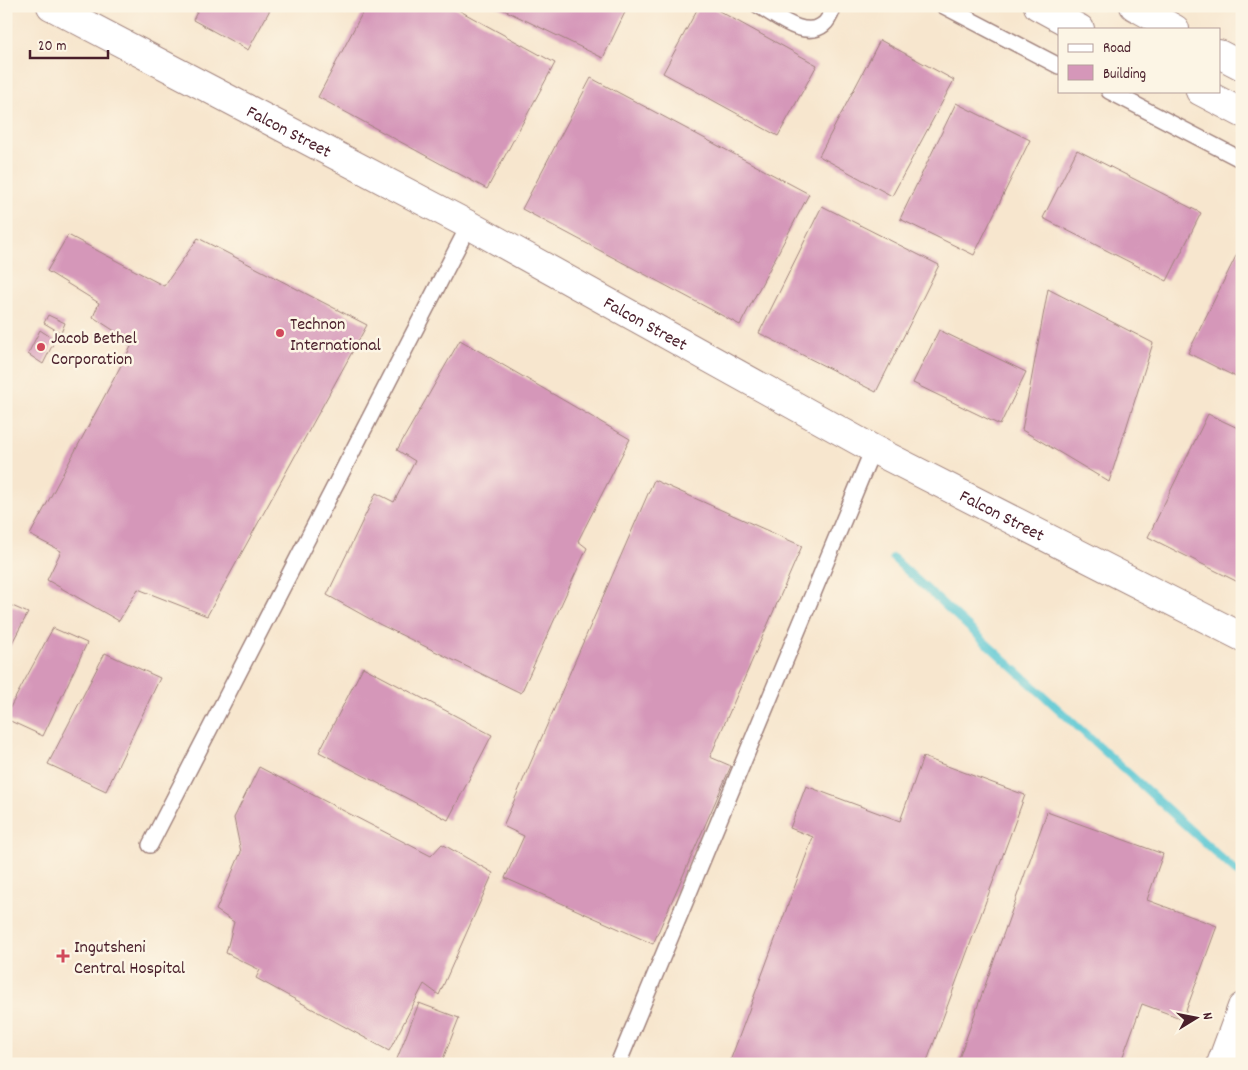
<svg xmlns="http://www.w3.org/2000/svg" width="1248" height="1070" font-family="Dekko,sans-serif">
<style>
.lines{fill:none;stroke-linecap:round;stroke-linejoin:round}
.stream{stroke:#5cc8d4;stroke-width:8}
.building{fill:#d597b9}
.service-casing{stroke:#a0827c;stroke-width:18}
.minor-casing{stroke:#a0827c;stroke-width:30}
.trunk-casing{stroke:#a0827c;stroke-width:30}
.service{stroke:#fff;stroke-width:15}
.minor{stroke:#fff;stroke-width:28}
.trunk{stroke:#fff;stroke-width:28}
.poi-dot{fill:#d1495b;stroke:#fcf5e5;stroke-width:2}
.labels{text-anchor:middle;stroke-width:5;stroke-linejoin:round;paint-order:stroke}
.street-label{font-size:18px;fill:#4a1f2b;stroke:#fcf5e5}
.poi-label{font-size:18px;fill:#4a1f2b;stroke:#fcf5e5;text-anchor:start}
</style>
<rect width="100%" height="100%" fill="#fcf5e5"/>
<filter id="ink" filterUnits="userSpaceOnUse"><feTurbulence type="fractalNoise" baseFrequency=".02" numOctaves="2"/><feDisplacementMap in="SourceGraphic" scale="10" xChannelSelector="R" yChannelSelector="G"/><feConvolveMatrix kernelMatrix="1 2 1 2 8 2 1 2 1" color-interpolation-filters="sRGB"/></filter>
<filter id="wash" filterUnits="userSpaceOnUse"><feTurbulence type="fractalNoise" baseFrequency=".0096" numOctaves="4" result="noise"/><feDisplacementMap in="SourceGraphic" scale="20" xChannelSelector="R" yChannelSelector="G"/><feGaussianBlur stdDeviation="1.12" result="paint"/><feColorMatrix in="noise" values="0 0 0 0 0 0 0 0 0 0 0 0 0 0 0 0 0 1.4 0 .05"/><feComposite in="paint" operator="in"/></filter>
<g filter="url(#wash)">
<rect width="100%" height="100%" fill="#f7e6ce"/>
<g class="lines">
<polyline class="stream" points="893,558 1242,877"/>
</g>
<g id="blocks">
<g class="building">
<polygon points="200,6 272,6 248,50 193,20"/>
<polygon points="366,6 451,6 555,63 487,189 318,97"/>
<polygon points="496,6 628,6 603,58"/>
<polygon points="699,6 710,6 817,65 778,136 663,73"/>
<polygon points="880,40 954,80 892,196 819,156"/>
<polygon points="591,78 809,194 740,325 522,209"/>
<polygon points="956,103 1030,140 974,255 900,219"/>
<polygon points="1077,150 1201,213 1167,281 1043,218"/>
<polygon points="822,206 939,265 876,392 759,333"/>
<polygon points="68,235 164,286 198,238 367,325 207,616 138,589 119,621 47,580 61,551 30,535 133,343 93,317 99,303 47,271"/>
<polygon points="1238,252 1242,254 1242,380 1188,353"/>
<polygon points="1048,289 1153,343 1109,482 1022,430"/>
<polygon points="48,315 65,323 61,333 44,323"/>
<polygon points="40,330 55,340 43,364 28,354"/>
<polygon points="939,330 1026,372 1000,425 913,383"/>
<polygon points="460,340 630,439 578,541 587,548 521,693 379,624 327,595 376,493 394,502 415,461 397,450"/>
<polygon points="1208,414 1242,430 1242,584 1148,537"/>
<polygon points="654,480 802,546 710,757 731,766 653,944 505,878 524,836 503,826"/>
<polygon points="10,605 28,613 6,654 6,612"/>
<polygon points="53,628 87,643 43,736 6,719 6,715"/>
<polygon points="105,653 160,678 106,791 48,764"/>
<polygon points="363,667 492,735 448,820 319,752"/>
<polygon points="923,757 1025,795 926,1064 729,1064 813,837 790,828 806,786 900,821"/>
<polygon points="259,767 431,856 442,844 493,873 439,995 424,984 389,1051 256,978 260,970 226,953 234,922 216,910 241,852 234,818"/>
<polygon points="1047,812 1163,854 1147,900 1217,926 1183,1019 1142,1004 1120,1064 957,1064"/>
<polygon points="419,1003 459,1018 441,1064 395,1064"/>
</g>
</g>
</g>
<g filter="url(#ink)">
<use href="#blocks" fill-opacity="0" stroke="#a0827c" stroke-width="1"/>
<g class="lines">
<g class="service-casing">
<g id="service">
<path d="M 759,6 C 777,16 805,40 824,24 C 829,20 832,11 834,6"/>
<polyline points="944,6 1059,66"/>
<polyline points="1109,91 1242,160"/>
<polyline points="150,845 469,225"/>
<polyline points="618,1064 873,449"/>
</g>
</g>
<g class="minor-casing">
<g id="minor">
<path id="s1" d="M 51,6 L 469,225 L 873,449 L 1242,637"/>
<polyline points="1221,1064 1242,1007"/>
</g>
</g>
<g class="trunk-casing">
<g id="trunk">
<polyline points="1038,6 1080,29"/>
<polyline points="1134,6 1175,29"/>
<polyline points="1219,54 1242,66"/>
<polyline points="1200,91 1242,113"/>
</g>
</g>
<use href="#service" class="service"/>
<use href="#minor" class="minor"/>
<use href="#trunk" class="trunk"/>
</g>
</g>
<g class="poi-dot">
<circle cx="280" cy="333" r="5"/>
<circle cx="41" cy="347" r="5"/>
<path d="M60.5 948.5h5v5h5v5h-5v5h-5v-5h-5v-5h5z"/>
</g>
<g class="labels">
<g class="street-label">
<text dy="6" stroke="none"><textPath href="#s1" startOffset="269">Falcon Street</textPath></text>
<text dy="6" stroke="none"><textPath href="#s1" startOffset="674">Falcon Street</textPath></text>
<text dy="6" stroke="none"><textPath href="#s1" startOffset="1079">Falcon Street</textPath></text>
</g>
<g class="poi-label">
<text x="290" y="329">Technon<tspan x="290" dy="21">International</tspan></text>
<text x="51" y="343">Jacob Bethel<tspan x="51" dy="21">Corporation</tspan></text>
<text x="74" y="952">Ingutsheni<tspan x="74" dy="21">Central Hospital</tspan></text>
</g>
</g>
<rect width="1248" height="1070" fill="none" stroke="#fcf5e5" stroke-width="25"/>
<rect x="1058" y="28" width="162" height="65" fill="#fcf5e5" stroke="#b59f9b"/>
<rect x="1068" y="44" width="25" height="8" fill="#ffffff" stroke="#b59f9b"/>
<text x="1103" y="52" font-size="15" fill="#4a1f2b">Road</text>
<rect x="1068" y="65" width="25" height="15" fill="#d597b9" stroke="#b59f9b"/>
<text x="1103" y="78" font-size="15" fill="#4a1f2b">Building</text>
<g transform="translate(1196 1018) rotate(80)" stroke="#fcf5e5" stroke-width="4" paint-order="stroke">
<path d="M0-4L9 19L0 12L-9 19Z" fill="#4a1f2b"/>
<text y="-8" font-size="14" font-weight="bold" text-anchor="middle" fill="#4a1f2b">N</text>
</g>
<path d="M30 50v8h78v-8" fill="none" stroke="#4a1f2b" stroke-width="2.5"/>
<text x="38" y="50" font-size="15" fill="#4a1f2b" stroke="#fcf5e5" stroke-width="4" paint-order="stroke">20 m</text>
</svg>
